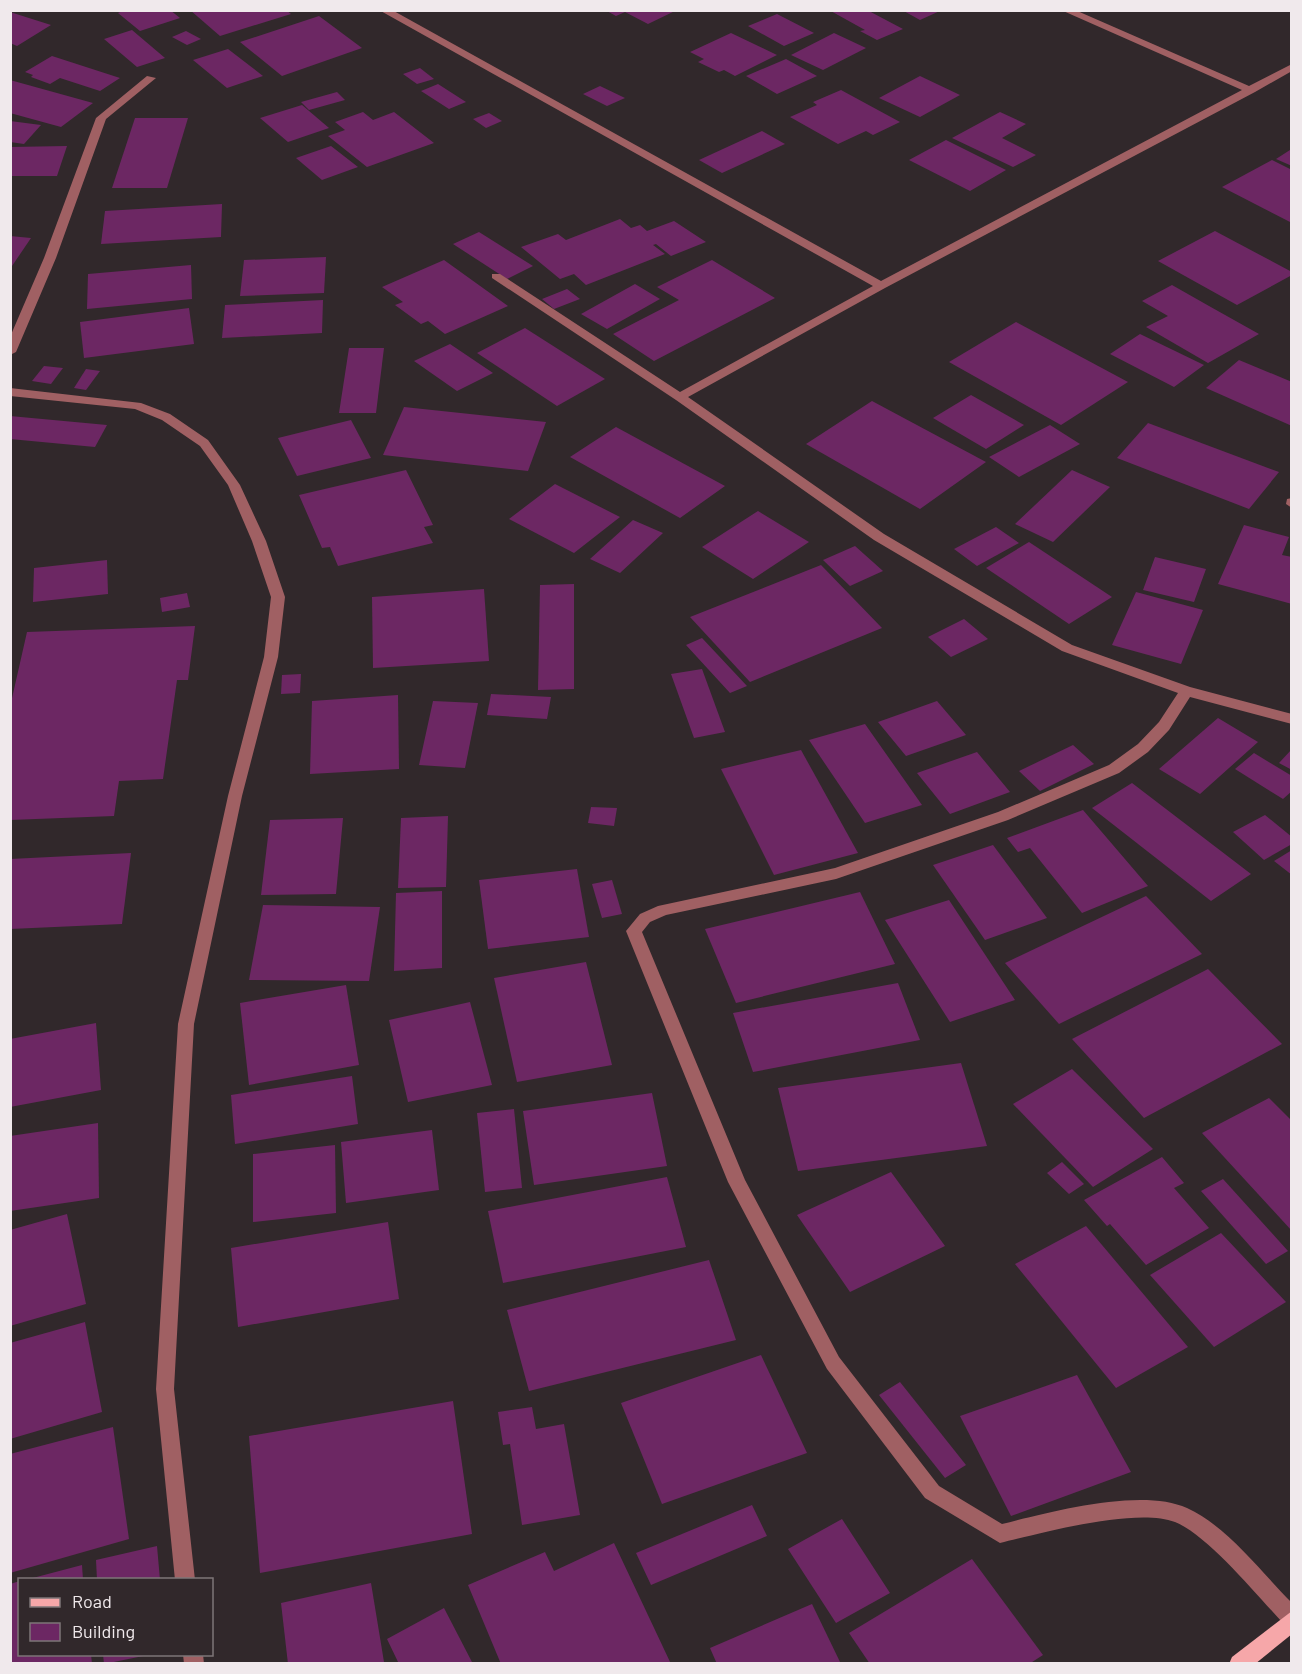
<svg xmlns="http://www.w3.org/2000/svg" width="1302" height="1674" font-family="Barlow,sans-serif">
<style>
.building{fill:#6c2763}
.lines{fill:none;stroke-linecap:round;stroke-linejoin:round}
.minor{fill:#a06063;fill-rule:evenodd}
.major{fill:#f6a7a9;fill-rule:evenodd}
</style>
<rect width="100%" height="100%" fill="#31282b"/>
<g class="building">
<polygon points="125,10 170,10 180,18 140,31 118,13"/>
<polygon points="190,10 286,10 291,14 220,36"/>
<polygon points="605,10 677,10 648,24 625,12 616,16"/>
<polygon points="829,10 867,10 903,29 877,40 860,31 865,30"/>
<polygon points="902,10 942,10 920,20"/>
<polygon points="10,12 51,25 17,46 10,43"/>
<polygon points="777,14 814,33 784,46 748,26"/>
<polygon points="319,16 362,48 282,76 240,42"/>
<polygon points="132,30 165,58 137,67 104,39"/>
<polygon points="186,31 201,39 187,45 172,37"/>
<polygon points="731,33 777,55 735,76 724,70 719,72 698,62 704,59 690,52"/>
<polygon points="834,33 866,48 823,70 791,55"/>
<polygon points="228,49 263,76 227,88 193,60"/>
<polygon points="52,56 120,78 100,91 60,78 50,84 31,77 33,75 25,72"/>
<polygon points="786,59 817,76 777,94 746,76"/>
<polygon points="420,68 434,79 417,84 403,74"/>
<polygon points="920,76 960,95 920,117 879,98"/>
<polygon points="10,80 93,103 61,127 10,113"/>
<polygon points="438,84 466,102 449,109 421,91"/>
<polygon points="600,86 625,98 607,106 583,94"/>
<polygon points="841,90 900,122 873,135 866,131 838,144 790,117 817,105 813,102"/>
<polygon points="337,92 345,100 309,110 301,102"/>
<polygon points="302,105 329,128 288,142 260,118"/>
<polygon points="363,112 373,120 394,112 434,143 367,167 328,136 345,130 335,122"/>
<polygon points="1000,112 1026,124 1002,138 1036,155 1013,167 952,138"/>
<polygon points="489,113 502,121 486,128 473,119"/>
<polygon points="135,118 188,118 167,188 112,188"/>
<polygon points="10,121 41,125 24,144 10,142"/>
<polygon points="762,131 785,144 722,173 699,160"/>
<polygon points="946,140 1006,170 970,191 909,160"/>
<polygon points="67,146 57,176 10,176 10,147"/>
<polygon points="331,146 358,167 322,180 296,158"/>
<polygon points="1290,150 1292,166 1276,159"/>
<polygon points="1272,160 1292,170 1292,223 1222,187"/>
<polygon points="222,204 221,237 101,244 105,211"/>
<polygon points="620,219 631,228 640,225 647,231 674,221 706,242 671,256 656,244 653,245 665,254 586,285 574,274 560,279 521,247 558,234 566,240"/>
<polygon points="1215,231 1292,272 1292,275 1237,305 1158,261"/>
<polygon points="479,232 533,266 507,279 453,244"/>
<polygon points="10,236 31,238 10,269"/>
<polygon points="326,257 324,293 240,296 244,260"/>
<polygon points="444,260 508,306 445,334 428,321 421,324 395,305 403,302 382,287"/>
<polygon points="712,260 775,298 654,361 613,334 679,300 657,287"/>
<polygon points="191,265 192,299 87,309 88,274"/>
<polygon points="635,284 660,299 607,329 581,314"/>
<polygon points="1172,285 1209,306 1259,334 1208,363 1146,327 1168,316 1142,301"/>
<polygon points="567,289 580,299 554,309 542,299"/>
<polygon points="323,300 322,333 222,338 225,305"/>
<polygon points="189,308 194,344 84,358 80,322"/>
<polygon points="1016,322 1128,382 1061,425 949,362"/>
<polygon points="525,328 605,379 557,406 477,353"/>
<polygon points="1140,334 1204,365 1174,387 1110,354"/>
<polygon points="450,344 493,373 457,391 414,361"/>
<polygon points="349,348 384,348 376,413 339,413"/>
<polygon points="1239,360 1292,382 1292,426 1206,388"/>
<polygon points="44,366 63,368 51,384 32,381"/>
<polygon points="86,369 100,371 86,390 74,388"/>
<polygon points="971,395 1024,425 986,449 933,418"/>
<polygon points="872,401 986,462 920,509 806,444"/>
<polygon points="404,407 546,422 528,471 383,455"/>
<polygon points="10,416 107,425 95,447 10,439"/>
<polygon points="351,420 371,458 297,476 278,438"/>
<polygon points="1148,423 1279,472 1249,509 1117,458"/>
<polygon points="1050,425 1080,444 1019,477 989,457"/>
<polygon points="616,427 725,486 680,518 570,457"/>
<polygon points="406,470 433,525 424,527 433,543 338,566 330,547 322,548 299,495"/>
<polygon points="1072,470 1110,487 1053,542 1015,524"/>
<polygon points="555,484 620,517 574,553 509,519"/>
<polygon points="758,511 809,542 753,579 702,547"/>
<polygon points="633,520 663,533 620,573 590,559"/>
<polygon points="1244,525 1289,537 1282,555 1292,557 1292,604 1218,584"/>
<polygon points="996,527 1019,543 977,566 954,549"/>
<polygon points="1029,542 1112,597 1069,624 986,568"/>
<polygon points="855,546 883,571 850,586 823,560"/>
<polygon points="1155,557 1206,569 1194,602 1143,590"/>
<polygon points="107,560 108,594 33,602 34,568"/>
<polygon points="821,565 882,628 750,682 690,617"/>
<polygon points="574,584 574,689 538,690 540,585"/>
<polygon points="484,589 489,661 373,668 372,597"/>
<polygon points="1136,592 1203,610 1181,664 1112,645"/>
<polygon points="187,593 190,607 162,612 160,598"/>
<polygon points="964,619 988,639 951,657 928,637"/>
<polygon points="195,626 188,680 177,680 163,779 119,781 114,816 10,820 10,707 27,632"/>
<polygon points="702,638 747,686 730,693 686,645"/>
<polygon points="702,669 725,732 694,738 671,674"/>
<polygon points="301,674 300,693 281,694 282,675"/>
<polygon points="491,694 551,697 547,719 487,715"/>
<polygon points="398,695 399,769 310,774 312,701"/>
<polygon points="433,701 478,703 465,768 419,765"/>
<polygon points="937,701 966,735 906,756 878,722"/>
<polygon points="1218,718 1258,742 1200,794 1159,769"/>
<polygon points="865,724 922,805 865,823 809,740"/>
<polygon points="1073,745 1094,764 1040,791 1019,771"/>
<polygon points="1292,749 1292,770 1279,763"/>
<polygon points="801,750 858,853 774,875 721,769"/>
<polygon points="977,752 1010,792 950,814 917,773"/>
<polygon points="1254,753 1292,776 1292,791 1283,799 1235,769"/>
<polygon points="1132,783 1251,874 1211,901 1092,808"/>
<polygon points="591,807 617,808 614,826 588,823"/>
<polygon points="1083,810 1148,886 1082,913 1030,848 1018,852 1007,838"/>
<polygon points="1265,815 1292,837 1292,844 1264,860 1233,832"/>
<polygon points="448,816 446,887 398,888 401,818"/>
<polygon points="343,818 336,894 261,895 270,820"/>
<polygon points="993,845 1047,918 985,940 933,865"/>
<polygon points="1292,850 1292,875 1274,861"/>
<polygon points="131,853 122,924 10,929 10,859"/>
<polygon points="577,869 589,937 488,949 479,880"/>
<polygon points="612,880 622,914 602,918 592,884"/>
<polygon points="442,891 442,968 394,971 396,893"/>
<polygon points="860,892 895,964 736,1003 705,929"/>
<polygon points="1146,896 1202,954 1059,1024 1005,963"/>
<polygon points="949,900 1015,1000 950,1022 885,920"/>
<polygon points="263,905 380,907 369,981 249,980"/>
<polygon points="586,962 612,1065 517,1082 494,978"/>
<polygon points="1208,969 1282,1044 1144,1118 1072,1039"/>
<polygon points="898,983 920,1040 753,1072 733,1013"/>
<polygon points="346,985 359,1065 249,1085 240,1003"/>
<polygon points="470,1002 492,1085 408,1102 389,1020"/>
<polygon points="96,1023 101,1090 10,1107 10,1039"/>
<polygon points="961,1063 987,1146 798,1171 778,1088"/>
<polygon points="1072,1069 1153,1149 1093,1187 1013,1104"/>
<polygon points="352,1076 358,1124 235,1144 231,1095"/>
<polygon points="652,1093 667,1166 534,1185 523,1111"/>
<polygon points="1269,1098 1292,1121 1292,1231 1202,1133"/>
<polygon points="514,1109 522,1188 485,1192 477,1113"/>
<polygon points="98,1123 99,1198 10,1211 10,1136"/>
<polygon points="432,1130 439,1190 346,1203 341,1142"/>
<polygon points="335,1145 336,1213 253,1222 253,1154"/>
<polygon points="1162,1157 1184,1183 1174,1188 1209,1228 1146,1265 1110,1224 1107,1226 1084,1200"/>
<polygon points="1062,1162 1084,1184 1069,1194 1047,1173"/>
<polygon points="891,1172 945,1246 850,1292 797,1215"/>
<polygon points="667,1177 686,1247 503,1283 488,1211"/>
<polygon points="1223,1179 1288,1251 1266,1264 1201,1191"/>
<polygon points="67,1214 86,1304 10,1326 10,1230"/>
<polygon points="388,1222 399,1299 238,1327 231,1248"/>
<polygon points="1086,1226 1188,1347 1116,1388 1015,1264"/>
<polygon points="1221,1233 1286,1302 1214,1347 1150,1275"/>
<polygon points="709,1260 736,1340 529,1391 507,1310"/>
<polygon points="85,1322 102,1412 10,1439 10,1343"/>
<polygon points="761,1355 807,1453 662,1504 621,1403"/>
<polygon points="1077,1375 1131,1472 1011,1516 960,1416"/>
<polygon points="900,1382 966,1465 945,1478 879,1395"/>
<polygon points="453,1401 472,1534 260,1573 249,1436"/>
<polygon points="532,1407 536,1429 564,1424 580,1515 522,1525 510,1444 503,1445 498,1412"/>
<polygon points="113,1427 129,1539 10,1573 10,1454"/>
<polygon points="752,1505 767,1536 651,1585 636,1553"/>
<polygon points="842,1519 890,1593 836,1623 788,1549"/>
<polygon points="614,1543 671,1664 501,1664 468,1585 545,1552 554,1571"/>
<polygon points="157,1546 160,1580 97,1580 96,1560"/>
<polygon points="972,1559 1043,1655 1029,1664 870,1664 849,1633"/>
<polygon points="82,1565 83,1580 29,1580 29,1579"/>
<polygon points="20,1581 20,1654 91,1654 92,1664 10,1664 10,1584"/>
<polygon points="371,1583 384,1662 288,1664 281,1603"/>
<polygon points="812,1604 841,1664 717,1664 710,1648"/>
<polygon points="444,1608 473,1664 399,1664 387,1639"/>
<polygon points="103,1654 148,1654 148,1655 104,1664"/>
</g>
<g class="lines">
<g class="minor">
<path d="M 379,10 L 392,10 L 881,281 L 1242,90 L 1061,10 L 1075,10 L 1249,86 L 1292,64 L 1292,71 L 1255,92 L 885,288 L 688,397 L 884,534 L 1072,645 L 1190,687 L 1292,714 L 1292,724 L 1190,697 L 1169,730 L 1148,752 L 1119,773 L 1008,820 L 836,879 L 666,915 L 650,922 L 642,932 L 745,1180 L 839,1357 L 939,1486 L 1002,1524 C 1049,1512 1142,1487 1187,1508 C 1228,1527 1260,1571 1292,1603 L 1292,1628 L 1285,1625 C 1259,1598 1208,1535 1175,1522 C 1136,1507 1042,1533 1000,1543 L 925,1498 L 827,1369 L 728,1182 L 626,931 L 640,914 L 658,906 L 835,868 L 998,812 L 1109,765 L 1138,744 L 1159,722 L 1178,693 L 1062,651 L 874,540 L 676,400 L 492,278 L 492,274 L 500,274 L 680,392 L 873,286 Z"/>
<polygon points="147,76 156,78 106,119 56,258 16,352 10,355 10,337 44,258 96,118"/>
<polygon points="10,388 141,403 170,414 208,440 240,485 266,541 285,597 278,657 242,796 194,1024 174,1389 195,1580 175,1580 156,1389 178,1024 228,796 264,657 271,597 252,541 228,485 200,446 162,420 135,409 10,396"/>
<polygon points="1292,498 1292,508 1286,504 1287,499"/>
<polygon points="183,1654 203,1654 204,1664 184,1664"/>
</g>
<polygon class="major" points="1292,1611 1292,1634 1255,1664 1229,1664 1232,1657"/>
</g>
<rect width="1302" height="1674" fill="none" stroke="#f0e9ec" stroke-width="24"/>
<rect x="18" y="1578" width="195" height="78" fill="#31282b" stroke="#7d7578" stroke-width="1.5"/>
<rect x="30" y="1598" width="30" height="9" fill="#f6a7a9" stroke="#7d7578" stroke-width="1.5"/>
<text x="72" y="1608" font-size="18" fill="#f0e9ec">Road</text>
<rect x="30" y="1623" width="30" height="18" fill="#6c2763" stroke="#7d7578" stroke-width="1.5"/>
<text x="72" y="1638" font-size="18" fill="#f0e9ec">Building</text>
</svg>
